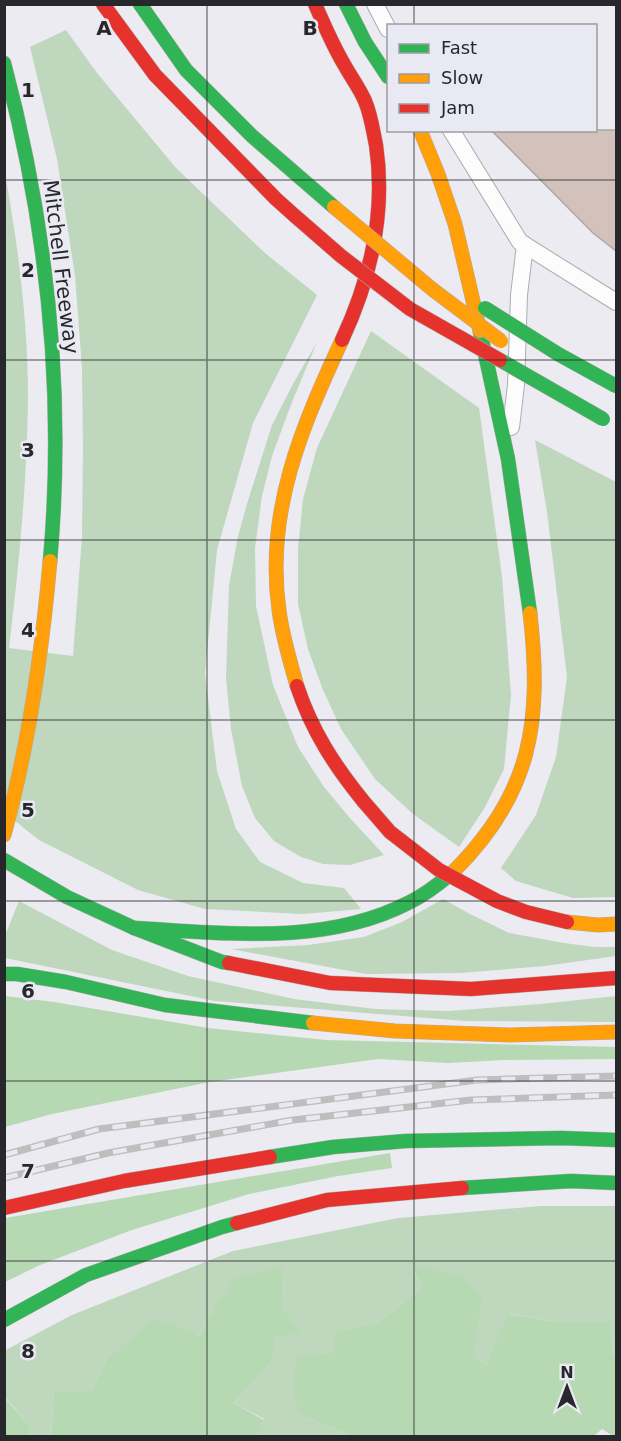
<svg xmlns="http://www.w3.org/2000/svg" width="621" height="1441" font-family="'DejaVu Sans',sans-serif">
<style>
.green{fill:#bed7bd}
.forest{fill:#b6d9b3}
.building{fill:#d3c2bc;stroke:#aba9ab;stroke-width:1.5}
.lines{fill:none;stroke-linecap:round;stroke-linejoin:round}
.lane-casing{stroke:#acacb0;stroke-width:18}
.fast-casing{stroke:#b5abaa;stroke-width:15}
.slow-casing{stroke:#b5abaa;stroke-width:15}
.jam-casing{stroke:#b5abaa;stroke-width:15}
.lane{stroke:#fcfcfd;stroke-width:16}
.fast{stroke:#30b455;stroke-width:14}
.slow{stroke:#ff9f0a;stroke-width:14}
.jam{stroke:#e5322d;stroke-width:14}
.rail-casing{stroke:#bebebf;stroke-width:7}
.rail{stroke:#e9e9f3;stroke-width:4.5;stroke-dasharray:14;stroke-linecap:butt}
.fast-bridge-casing{stroke:#b5abaa;stroke-width:15;stroke-linecap:butt}
.slow-bridge-casing{stroke:#b5abaa;stroke-width:15;stroke-linecap:butt}
.jam-bridge-casing{stroke:#b5abaa;stroke-width:15;stroke-linecap:butt}
.fast-bridge{stroke:#30b455;stroke-width:14}
.slow-bridge{stroke:#ff9f0a;stroke-width:14}
.jam-bridge{stroke:#e5322d;stroke-width:14}
.grid{fill:none;stroke:#28282c;stroke-width:1.5;stroke-opacity:0.55}
.labels{text-anchor:middle;stroke-width:5;stroke-linejoin:round;paint-order:stroke}
.street-label{font-size:21px;fill:#28282c;stroke:#e9e9f3}
.grid-label{font-size:20px;text-anchor:middle;font-weight:bold;fill:#28282c;stroke:#e9e9f3;stroke-width:5;stroke-linejoin:round;paint-order:stroke}
</style>
<rect width="100%" height="100%" fill="#ebebf1"/>
<g class="green">
<path d="M 66,30 L 97,73 L 176,168 L 265,253 L 317,295 L 253,423 L 217,550 L 205,673 L 217,771 L 236,829 L 260,862 L 303,883 L 344,888 L 361,909 L 303,914 L 205,909 L 138,890 L 39,840 L 5,813 L 4,168 C 18,244 28,321 28,399 C 27,482 19,565 9,648 L 73,656 L 82,537 L 83,449 L 82,368 L 75,276 L 57,159 L 30,47 Z"/>
<polygon points="371,331 479,408 502,576 511,695 504,769 485,807 459,847 413,814 375,779 341,729 323,690 308,649 298,604 298,549 303,499 317,448"/>
<polygon points="317,342 292,402 272,456 262,496 255,548 256,606 273,685 298,747 324,787 349,817 384,855 350,865 323,864 301,857 274,841 255,818 242,786 231,729 226,678 229,586 237,541 246,507 272,425 293,384"/>
<polygon points="535,440 616,482 616,897 573,898 516,881 501,868 536,815 556,757 567,677 547,512"/>
<polygon points="443,899 468,913 509,933 564,943 595,947 616,947 616,956 545,966 460,973 366,974 231,949 308,945 364,937 402,922"/>
<polygon points="19,901 112,950 188,976 294,999 375,1009 449,1011 540,1004 616,996 616,1022 465,1021 215,1001 5,958 4,938"/>
<polygon points="541,1206 616,1206 616,1357 614,1357 610,1322 558,1322 509,1314 486,1365 473,1355 412,1266 422,1287 379,1322 336,1332 335,1353 300,1415 352,1436 257,1436 264,1419 233,1403 271,1363 277,1336 284,1312 283,1268 214,1308 199,1336 106,1360 91,1391 54,1391 51,1436 31,1436 29,1425 5,1397 4,1351 72,1315 233,1251 398,1218"/>
</g>
<g class="forest">
<polygon points="5,996 54,1002 208,1028 326,1040 616,1047 616,1059 503,1060 448,1063 378,1059 210,1082 52,1114 5,1127"/>
<polygon points="390,1153 392,1168 338,1176 249,1194 132,1230 40,1265 5,1282 5,1218"/>
<polygon points="412,1265 462,1277 482,1296 473,1355 486,1365 508,1314 558,1322 610,1322 614,1357 616,1357 616,1436 613,1436 602,1429 594,1436 352,1436 300,1415 293,1389 297,1356 335,1353 335,1332 379,1322 422,1287"/>
<polygon points="283,1267 284,1312 302,1334 277,1336 271,1363 233,1403 264,1420 257,1436 51,1436 54,1391 91,1391 106,1360 156,1318 199,1336 214,1308 235,1279"/>
<polygon points="4,1397 29,1425 31,1436 5,1436"/>
</g>
<polygon class="building" points="491,130 616,130 616,251 593,233"/>
<g class="lines">
<g class="lane-casing">
<g id="lane">
<polyline points="375,4 388,29"/>
<polyline points="451,130 520,242 616,302"/>
<polyline points="511,427 516,385 519,295 525,245"/>
</g>
</g>
<g class="fast-casing">
<g id="fast">
<polyline points="140,4 186,70 252,136 334,207"/>
<polyline points="346,4 365,42 388,77"/>
<path d="M 4,63 C 47,225 65,394 50,561"/>
<polyline points="480,331 508,459 530,613"/>
<polyline points="4,860 67,897 134,928 222,962 229,963"/>
<path d="M 134,928 C 225,933 324,946 408,903 C 425,895 439,884 453,872"/>
<polyline points="4,974 17,974 66,982 165,1005 313,1023"/>
<polyline points="270,1157 333,1147 406,1141 561,1138 616,1140"/>
<polyline points="462,1188 571,1181 616,1183"/>
<polyline points="4,1320 86,1275 222,1227 237,1223"/>
</g>
</g>
<g class="slow-casing">
<g id="slow">
<polyline points="420,130 438,174 455,224 480,331"/>
<path d="M 297,686 C 290,661 282,635 279,610 C 265,511 302,427 342,340"/>
<path d="M 4,835 C 29,745 42,654 50,561"/>
<path d="M 453,872 C 533,793 542,720 530,613"/>
<polyline points="567,922 598,925 616,924"/>
<polyline points="313,1023 395,1031 510,1035 616,1032"/>
</g>
</g>
<g class="jam-casing">
<g id="jam">
<polyline points="103,4 155,75 276,199 295,216"/>
<path d="M 315,4 C 324,25 333,46 345,66 C 351,77 360,89 365,101 C 371,115 373,131 376,145 C 386,212 370,280 342,340"/>
<path d="M 297,686 C 312,731 334,765 364,802"/>
<polyline points="229,963 330,983 471,989 616,978"/>
<polyline points="4,1208 124,1181 270,1157"/>
<polyline points="237,1223 327,1200 462,1188"/>
</g>
</g>
<use href="#lane" class="lane"/>
<use href="#fast" class="fast"/>
<use href="#slow" class="slow"/>
<use href="#jam" class="jam"/>
<g class="rail-casing">
<g id="rail">
<polyline points="4,1155 99,1129 477,1080 616,1076"/>
<polyline points="4,1178 108,1153 293,1120 471,1100 616,1095"/>
</g>
</g>
<use href="#rail" class="rail"/>
<g class="fast-bridge-casing">
<g id="fast-bridge">
<polyline points="485,308 558,354 616,386"/>
<polyline points="500,360 603,419"/>
</g>
</g>
<g class="slow-bridge-casing">
<polyline id="slow-bridge" points="334,207 432,289 501,341"/>
</g>
<g class="jam-bridge-casing">
<g id="jam-bridge">
<polyline points="295,216 341,256 410,309 500,360"/>
<polyline points="364,802 390,832 439,870 497,901 526,912 567,922"/>
</g>
</g>
<use href="#fast-bridge" class="fast-bridge"/>
<use href="#slow-bridge" class="slow-bridge"/>
<use href="#jam-bridge" class="jam-bridge"/>
</g>
<path class="grid" d="M 207,4 L 207,1436M 414,4 L 414,26M 414,130 L 414,1436M 4,180 L 616,180M 4,360 L 616,360M 4,540 L 616,540M 4,720 L 616,720M 4,901 L 616,901M 4,1081 L 616,1081M 4,1261 L 616,1261"/>
<g class="labels">
<g class="street-label">
<text transform="translate(61 267) rotate(83)" y="7">Mitchell Freeway</text>
</g>
</g>
<g class="grid-label">
<text x="104" y="35">A</text>
<text x="310" y="35">B</text>
<text x="28" y="97">1</text>
<text x="28" y="277">2</text>
<text x="28" y="457">3</text>
<text x="28" y="637">4</text>
<text x="28" y="817">5</text>
<text x="28" y="998">6</text>
<text x="28" y="1178">7</text>
<text x="28" y="1358">8</text>
</g>
<rect width="621" height="1441" fill="none" stroke="#28282c" stroke-width="12"/>
<rect x="387" y="24" width="210" height="108" fill="#e9e9f3" stroke="#9c9ca3" stroke-width="1.5"/>
<rect x="399" y="44" width="30" height="9" fill="#30b455" stroke="#9c9ca3" stroke-width="1.5"/>
<text x="441" y="54" font-size="18" fill="#28282c">Fast</text>
<rect x="399" y="74" width="30" height="9" fill="#ff9f0a" stroke="#9c9ca3" stroke-width="1.5"/>
<text x="441" y="84" font-size="18" fill="#28282c">Slow</text>
<rect x="399" y="104" width="30" height="9" fill="#e5322d" stroke="#9c9ca3" stroke-width="1.5"/>
<text x="441" y="114" font-size="18" fill="#28282c">Jam</text>
<g transform="translate(567 1387)" stroke="#e9e9f3" stroke-width="4.5" paint-order="stroke">
<path d="M0-4.5L10 22L0 15L-10 22Z" fill="#28282c"/>
<text y="-9" font-size="16" font-weight="bold" text-anchor="middle" fill="#28282c">N</text>
</g>
</svg>
